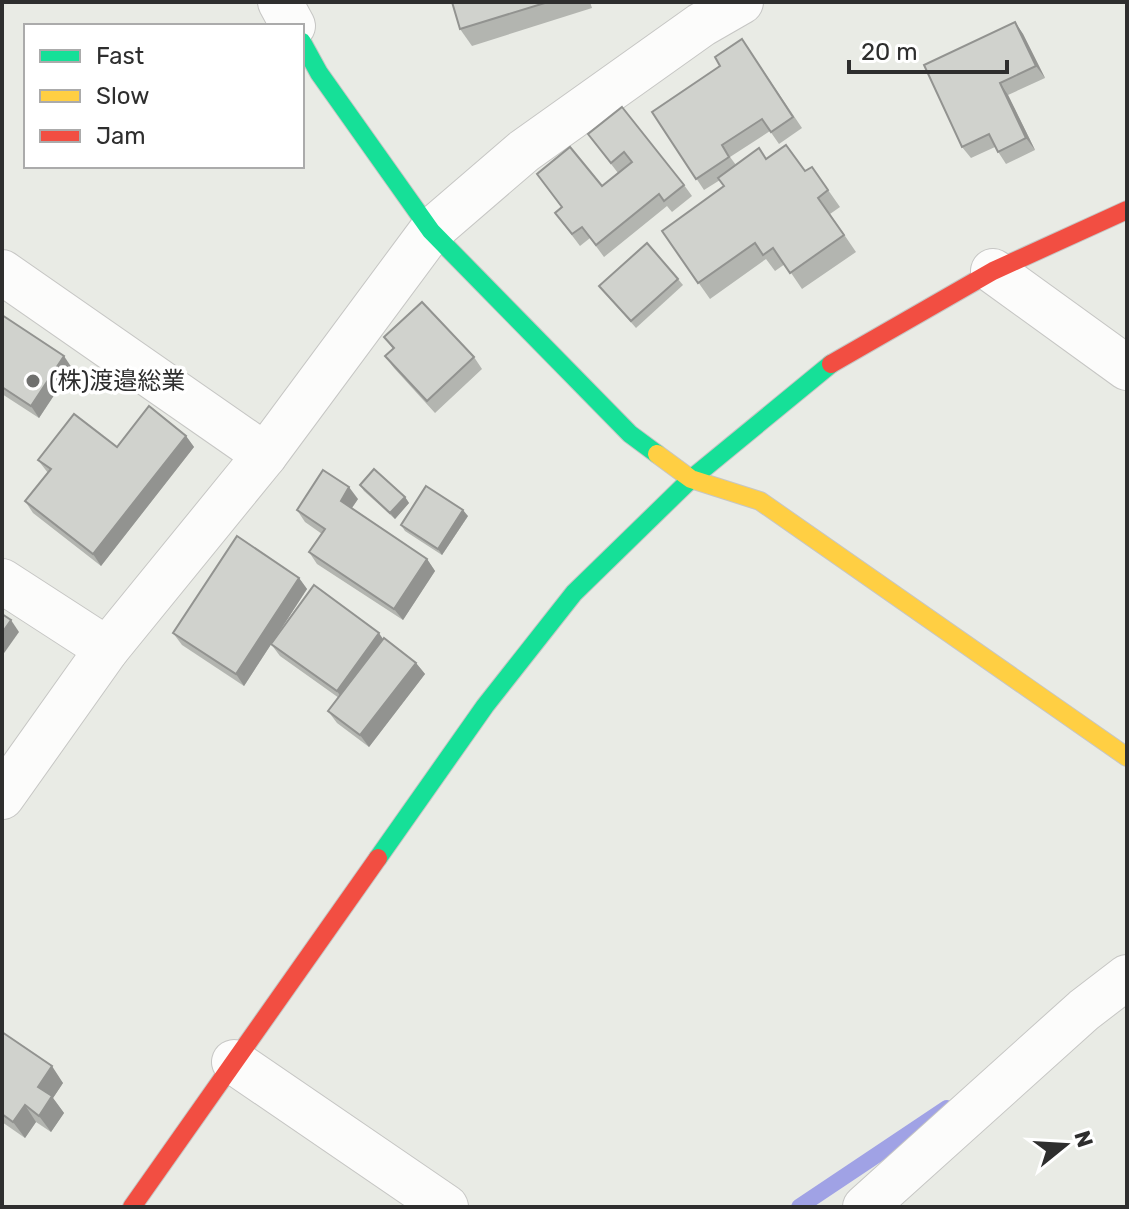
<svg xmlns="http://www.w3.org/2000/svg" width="1129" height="1209" font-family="Rubik,'Noto Sans JP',sans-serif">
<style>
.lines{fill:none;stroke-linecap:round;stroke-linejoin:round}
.stream{stroke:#a0a2e5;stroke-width:16}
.street-casing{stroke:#c6c6c4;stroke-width:46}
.fast-casing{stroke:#c6c6c4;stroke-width:20}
.slow-casing{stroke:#c6c6c4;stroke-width:20}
.jam-casing{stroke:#c6c6c4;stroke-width:20}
.street{stroke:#fcfcfb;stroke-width:44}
.fast{stroke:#16e098;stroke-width:18}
.slow{stroke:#ffcf43;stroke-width:18}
.jam{stroke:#f24e42;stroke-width:18}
.wall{fill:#b3b5b0}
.shaded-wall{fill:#929390}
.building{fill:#d0d2cd;stroke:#929390;stroke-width:2}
.poi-dot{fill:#6f706e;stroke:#fff;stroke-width:3}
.labels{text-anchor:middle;stroke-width:7;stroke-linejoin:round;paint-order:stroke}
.poi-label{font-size:24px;fill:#2e2e2e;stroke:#fff;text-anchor:start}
</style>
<rect width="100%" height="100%" fill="#e9ebe5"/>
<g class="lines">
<polyline class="stream" points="799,1207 947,1108"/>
<g class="street-casing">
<g id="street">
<polyline points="280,2 293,26"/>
<polyline points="993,271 1127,368"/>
<polyline points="2,272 265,455"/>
<polyline points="2,581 107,649"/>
<polyline points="2,797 107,649 265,455 431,231 524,151 701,25 741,2"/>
<polyline points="234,1062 446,1207"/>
<polyline points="865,1207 1084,1010 1127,977"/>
</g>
</g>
<g class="fast-casing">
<g id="fast">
<polyline points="302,42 319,73 431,231 630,434 657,454"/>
<polyline points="378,858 485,706 574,593 691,479 831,364"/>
</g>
</g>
<g class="slow-casing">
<polyline id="slow" points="657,454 691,479 760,501 1127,757"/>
</g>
<g class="jam-casing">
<g id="jam">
<polyline points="831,364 993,271 1127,210"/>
<polyline points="132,1207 378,858"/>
</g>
</g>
<use href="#street" class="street"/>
<use href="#fast" class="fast"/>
<use href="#slow" class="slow"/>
<use href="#jam" class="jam"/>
</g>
<g class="wall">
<polygon points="452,2 590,2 592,8 472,46 460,29"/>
<polygon points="1015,22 1023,34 1045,78 1008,95 1035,150 1006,164 995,147 971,158 962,147"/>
<polygon points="742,39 802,128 779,144 770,131 730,157 736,165 766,159 805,171 812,167 840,207 830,214 856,252 802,289 785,264 775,271 766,259 710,299 662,231 724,187 720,180 704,190 652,112 720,66"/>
<polygon points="588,134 684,185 692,196 672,212 667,206 604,257 590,238 580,246 555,213 562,208 537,174 602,186 618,173"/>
<polygon points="678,279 683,285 636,328 599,286"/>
<polygon points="2,315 72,368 39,418 2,394"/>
<polygon points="384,337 474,357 482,369 435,413 394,368 385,356 393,349"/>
<polygon points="186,436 194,447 101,566 33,513 25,501 48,473 38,460"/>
<polygon points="360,485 405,497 409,503 395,519 364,491"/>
<polygon points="358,499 352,508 427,559 435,571 403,620 317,564 309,552 322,534 305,522 297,510"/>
<polygon points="468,516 442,555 405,531 401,525"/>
<polygon points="299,578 307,589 244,686 182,645 173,633"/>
<polygon points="384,639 416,663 425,674 369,747 337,723 328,711 339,698 280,656 271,644"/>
<polygon points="2,1032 63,1083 53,1098 64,1113 51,1132 36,1122 25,1138 2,1122"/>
</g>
<g class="shaded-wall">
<polygon points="1015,22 1023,34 1045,78 1036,66"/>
<polygon points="1000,83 1008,95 1035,150 1026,138"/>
<polygon points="64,356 72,368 39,418 31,406"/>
<polygon points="186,436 194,447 101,566 93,554"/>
<polygon points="349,487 358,499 349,512 341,501"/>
<polygon points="405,497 409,503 395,519 390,513"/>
<polygon points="463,510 468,516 442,555 438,549"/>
<polygon points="427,559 435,571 403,620 394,609"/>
<polygon points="299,578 307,589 244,686 236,674"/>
<polygon points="11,620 19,632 2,656 2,633"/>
<polygon points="379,633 387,645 345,703 337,691"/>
<polygon points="416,663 425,674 369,747 360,735"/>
<polygon points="52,1066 63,1083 53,1098 64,1113 51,1132 39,1116 38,1087"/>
<polygon points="25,1105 36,1122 25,1138 13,1122"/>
</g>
<g class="building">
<polygon points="452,2 548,2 460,29"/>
<polygon points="1015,22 1036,66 1000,83 1026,138 998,152 989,134 962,147 924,65"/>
<polygon points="742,39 793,117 771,132 762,119 722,145 729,157 696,179 652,112 720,66 715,57"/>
<polygon points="622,107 684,185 664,201 659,194 596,245 582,227 572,234 555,213 562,207 537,174 570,147 602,186 632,162 624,152 611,163 588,134"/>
<polygon points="786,145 805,171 812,167 828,190 818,198 844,235 790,273 773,248 763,255 755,243 698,283 662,231 724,186 718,178 759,148 766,159"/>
<polygon points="647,243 678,279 631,321 599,286"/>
<polygon points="422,302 474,357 427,401 385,356 394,348 384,337"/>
<polygon points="2,315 64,356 31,406 2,387"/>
<polygon points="149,406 186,436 93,554 25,501 51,469 38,460 74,414 117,447"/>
<polygon points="374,469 405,497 390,513 360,485"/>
<polygon points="323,470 349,487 341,501 427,559 394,609 309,552 325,529 297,510"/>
<polygon points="426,486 463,510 438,549 401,525"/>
<polygon points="237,536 299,578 236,674 173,633"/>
<polygon points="314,585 379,633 337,691 271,644"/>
<polygon points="2,614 11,620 2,633"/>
<polygon points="384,638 416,663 360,735 328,711"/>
<polygon points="2,1032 52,1066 38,1087 52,1096 39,1116 25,1105 13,1122 2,1114"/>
</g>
<circle class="poi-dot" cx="33" cy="381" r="8"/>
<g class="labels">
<g class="poi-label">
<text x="49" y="389">(株)渡邉総業</text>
</g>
</g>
<rect width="1129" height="1209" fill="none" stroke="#2e2e2e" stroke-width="8"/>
<rect x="24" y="24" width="280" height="144" fill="#ffffff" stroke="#ababab" stroke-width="2"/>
<rect x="40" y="50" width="40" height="12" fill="#16e098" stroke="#ababab" stroke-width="2"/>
<text x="96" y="64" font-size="24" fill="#2e2e2e">Fast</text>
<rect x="40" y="90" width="40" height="12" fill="#ffcf43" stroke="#ababab" stroke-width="2"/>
<text x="96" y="104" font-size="24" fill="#2e2e2e">Slow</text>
<rect x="40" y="130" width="40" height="12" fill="#f24e42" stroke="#ababab" stroke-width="2"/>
<text x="96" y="144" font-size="24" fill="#2e2e2e">Jam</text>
<g transform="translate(1065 1145) rotate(72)" stroke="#ffffff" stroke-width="6" paint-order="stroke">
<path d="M0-6L14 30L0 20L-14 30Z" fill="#2e2e2e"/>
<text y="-12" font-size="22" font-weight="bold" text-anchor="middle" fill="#2e2e2e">N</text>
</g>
<path d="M849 60v12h158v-12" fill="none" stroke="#2e2e2e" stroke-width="4"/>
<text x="861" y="60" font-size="24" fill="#2e2e2e" stroke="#ffffff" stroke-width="6" paint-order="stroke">20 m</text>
</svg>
